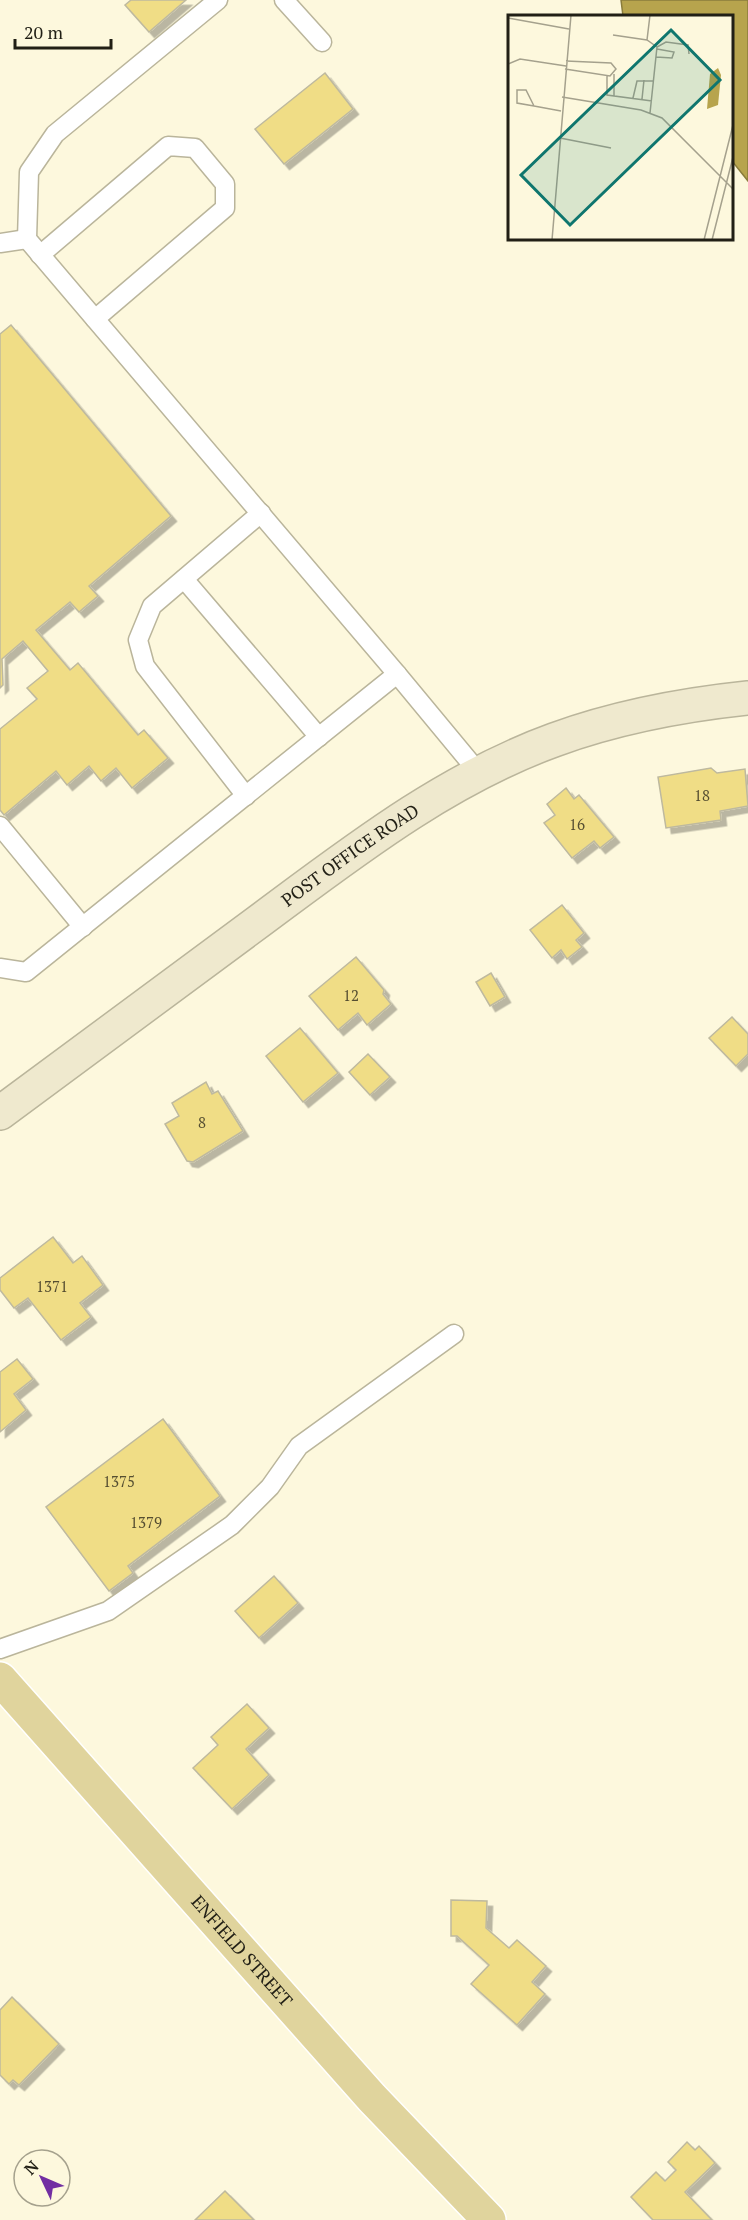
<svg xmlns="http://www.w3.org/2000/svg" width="748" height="2220" font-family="'PT Serif',serif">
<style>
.water{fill:#b7a44d;stroke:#8a7c3c;stroke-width:1.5}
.building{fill:#f0dd86;stroke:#beb99f;stroke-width:1.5;filter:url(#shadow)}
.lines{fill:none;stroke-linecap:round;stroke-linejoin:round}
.lane-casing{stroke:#bab59b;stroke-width:21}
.secondary-casing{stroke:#bab59b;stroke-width:36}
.primary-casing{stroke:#fff;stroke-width:36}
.lane{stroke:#fff;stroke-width:18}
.secondary{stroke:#efe9ce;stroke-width:33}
.primary{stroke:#e0d49d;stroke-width:33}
.labels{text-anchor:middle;stroke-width:4.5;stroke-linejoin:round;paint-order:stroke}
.number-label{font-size:15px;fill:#554e31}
.street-label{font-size:18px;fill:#211f15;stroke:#fdf8dd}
.inset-road{fill:none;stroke:#a5a18d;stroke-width:1.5}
.view{fill:#0f766e;fill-opacity:0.15;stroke:#0f766e;stroke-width:3}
.inset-edge{fill:none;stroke:#211f15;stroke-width:3}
</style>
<defs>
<filter id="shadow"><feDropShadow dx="5.5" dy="5.5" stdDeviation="0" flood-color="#0004"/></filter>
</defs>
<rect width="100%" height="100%" fill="#fdf8dd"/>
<polygon class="water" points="621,0 748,0 748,181 732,161 732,16 623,16"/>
<g class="building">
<polygon points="131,0 186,0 149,32 125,5"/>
<polygon points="325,73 353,109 284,164 255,129"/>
<polygon points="11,325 171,516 89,586 98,596 79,612 70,602 36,630 70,670 78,663 138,735 144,730 168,758 132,788 116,768 101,781 89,766 67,785 56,771 4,815 0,810 0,729 37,699 27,688 48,671 23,641 2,659 3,685 0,688 0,334"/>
<polygon points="711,768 717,773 745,769 748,806 720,811 721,820 666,828 658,777"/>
<polygon points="566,788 574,799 579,795 614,837 600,848 594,841 572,858 544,823 555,815 547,804"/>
<polygon points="562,905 584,933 576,940 582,947 567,959 561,950 552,958 530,930"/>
<polygon points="356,957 384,990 383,994 391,1004 367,1025 358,1013 338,1030 309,996"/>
<polygon points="491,973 505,997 490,1006 476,982"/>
<polygon points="732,1017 748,1034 748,1054 736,1066 709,1038"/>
<polygon points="300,1028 338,1073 303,1102 266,1056"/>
<polygon points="368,1054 390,1077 370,1095 349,1072"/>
<polygon points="206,1082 212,1094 218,1091 243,1131 193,1162 187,1161 165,1124 179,1116 172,1103"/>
<polygon points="53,1237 73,1263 82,1256 103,1285 80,1303 91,1317 61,1340 28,1298 14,1308 0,1290 0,1278"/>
<polygon points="17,1359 33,1379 14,1394 26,1410 0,1432 0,1372"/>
<polygon points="163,1419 220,1496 128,1566 133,1573 109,1591 46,1507"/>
<polygon points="274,1576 298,1603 259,1638 235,1611"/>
<polygon points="247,1704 269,1728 246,1749 269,1775 232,1809 193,1768 218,1745 211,1737"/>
<polygon points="451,1900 487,1901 486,1928 509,1948 517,1940 546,1966 532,1982 545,1994 517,2025 471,1984 489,1965 457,1936 451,1936"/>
<polygon points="12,1997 59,2044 19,2085 13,2080 9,2084 0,2075 0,2010"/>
<polygon points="687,2142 695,2150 699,2146 715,2163 685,2192 712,2220 653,2220 631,2197 656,2172 665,2181 676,2170 668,2162"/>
<polygon points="225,2191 254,2220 195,2220"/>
</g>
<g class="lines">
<g class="lane-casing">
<g id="lane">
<polyline points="218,0 55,134 29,172 27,239 397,674 479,773"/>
<polyline points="284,0 322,42"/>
<polyline points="0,243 27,239"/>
<polyline points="40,255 168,146 195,148 225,184 225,208 95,319"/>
<polyline points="184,579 319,737"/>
<polyline points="246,796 145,666 138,640 152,606 261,513"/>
<polyline points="0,826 83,927"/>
<polyline points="0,968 26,972 397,674"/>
<polyline points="0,1649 108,1611 232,1525 270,1487 299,1446 454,1334"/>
</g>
</g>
<g class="secondary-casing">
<g id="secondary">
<path id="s1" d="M 0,1113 C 86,1049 172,985 258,922 C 351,853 444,780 554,740 C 617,717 681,705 748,698"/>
</g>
</g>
<g class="primary-casing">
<g id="primary">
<path id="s2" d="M 0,1679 L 372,2098 L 489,2220"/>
</g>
</g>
<use href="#lane" class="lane"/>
<use href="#secondary" class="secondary"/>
<use href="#primary" class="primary"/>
</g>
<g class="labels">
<g class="number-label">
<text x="702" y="801">18</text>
<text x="577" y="830">16</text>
<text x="351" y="1001">12</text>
<text x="202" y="1128">8</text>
<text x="52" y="1292">1371</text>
<text x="119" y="1487">1375</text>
<text x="146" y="1528">1379</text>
</g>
<g class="street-label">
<text dy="6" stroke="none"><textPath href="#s1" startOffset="435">POST OFFICE ROAD</textPath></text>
<text dy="6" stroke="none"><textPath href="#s2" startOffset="364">ENFIELD STREET</textPath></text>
</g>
</g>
<g transform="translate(508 15)">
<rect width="225" height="225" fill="#fdf8dd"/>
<path d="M 210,53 L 213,60 L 210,90 L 199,94 L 202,59 Z" fill="#b7a44d"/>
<path class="inset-road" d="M 0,3 L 61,14M 105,20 L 139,25 L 149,32M 139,25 L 142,0M 148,42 L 164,43 L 166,37 L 149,34M 0,49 L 12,44 L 58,51M 57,54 L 102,61 L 108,54 L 103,48 L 58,46M 99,60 L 99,80 L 144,86M 106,81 L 106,59M 54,82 L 133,95 L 154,103 L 225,174M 125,83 L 129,66 L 146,66M 134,84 L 136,65M 26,91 L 18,75 L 9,75 L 9,88 L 26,91 L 53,96M 142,98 L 149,32 L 158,27 L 180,30 L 181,39M 52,123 L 103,133M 44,225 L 63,0M 196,225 L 225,110M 204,225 L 225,142"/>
<path class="view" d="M 163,15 L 212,65 L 62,210 L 13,160 Z"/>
<rect width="225" height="225" class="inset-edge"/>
</g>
<g transform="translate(42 2178) rotate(314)"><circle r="28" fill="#fdf8dd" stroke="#a5a18d" stroke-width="1.5"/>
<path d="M0-4.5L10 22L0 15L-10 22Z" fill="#722ea2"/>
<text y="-9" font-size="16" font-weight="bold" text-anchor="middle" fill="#211f15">N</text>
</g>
<path d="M15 39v9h96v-9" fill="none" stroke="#211f15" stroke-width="3"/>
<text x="24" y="39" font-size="18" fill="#211f15" stroke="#fdf8dd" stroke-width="4.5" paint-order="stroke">20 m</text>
</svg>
